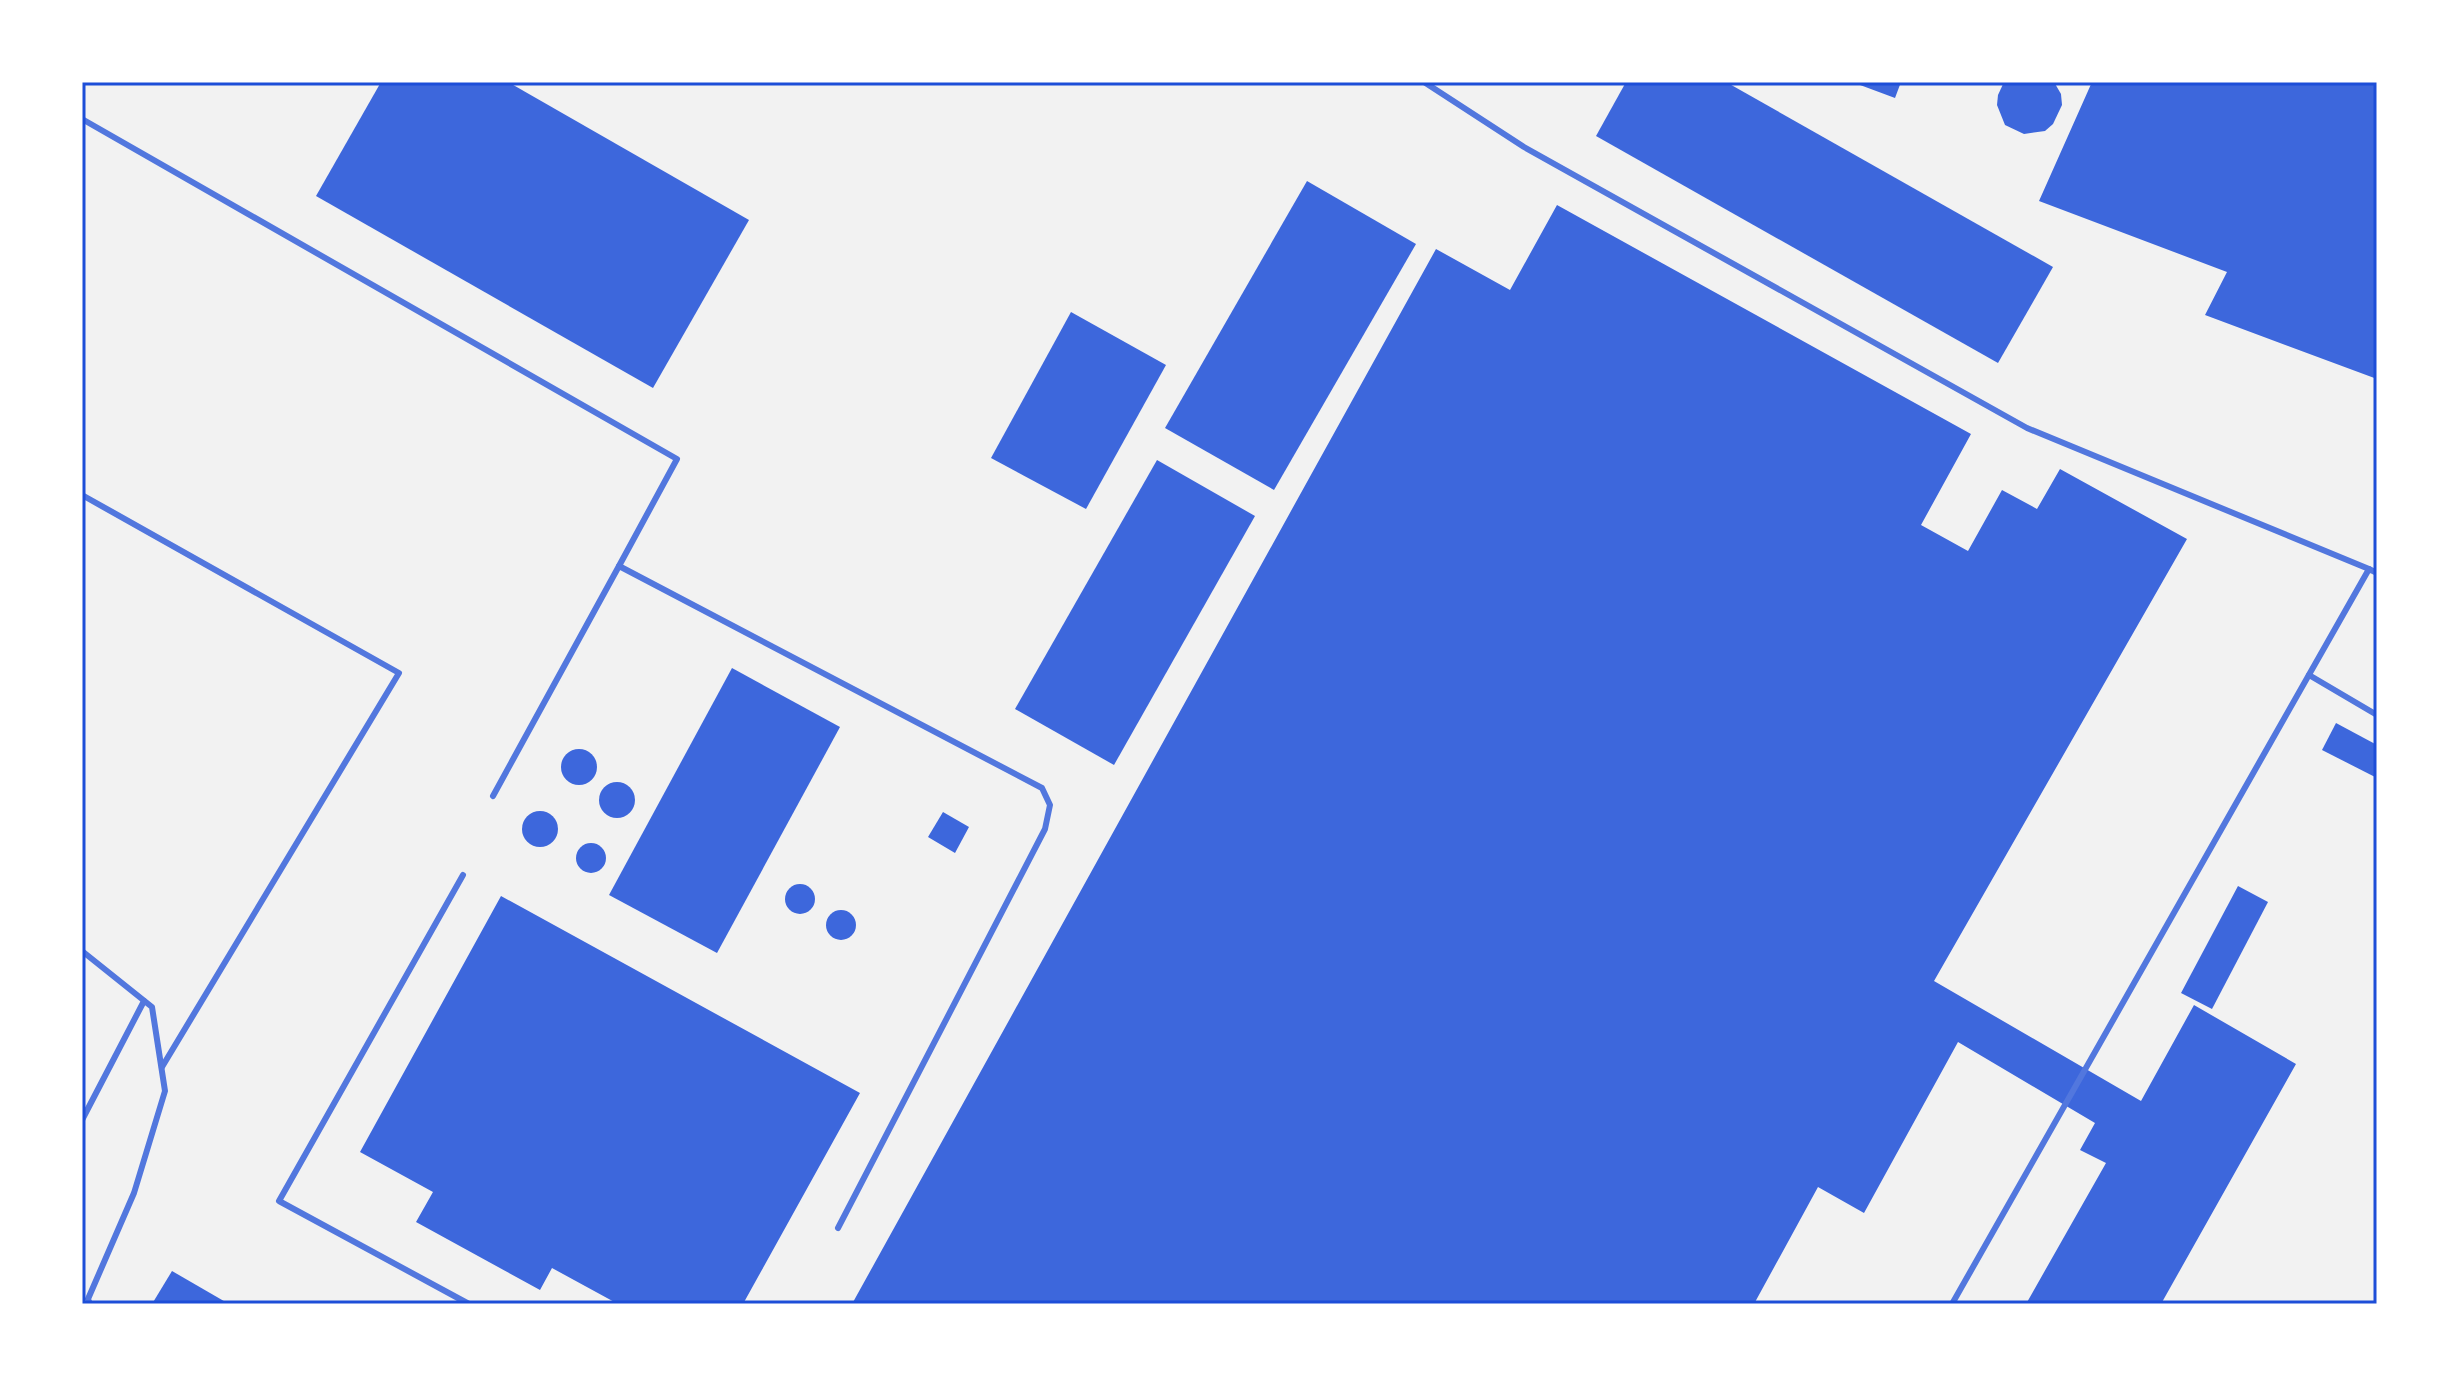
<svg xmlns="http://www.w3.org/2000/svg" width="2459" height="1386" font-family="'Nunito Sans',sans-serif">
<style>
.building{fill:#3d67dc}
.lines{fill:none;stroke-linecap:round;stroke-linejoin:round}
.service{stroke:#5277de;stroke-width:6}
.neatline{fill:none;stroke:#1d4ed8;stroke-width:3}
</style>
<rect width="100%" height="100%" fill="#f2f2f2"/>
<g class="building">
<polygon points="381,82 508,82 749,220 653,388 316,196"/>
<polygon points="1626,82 1726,82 2053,267 1998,363 1596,136"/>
<polygon points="1852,82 1901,82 1895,98"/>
<polygon points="2004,82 2054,82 2061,94 2062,105 2053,124 2045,131 2024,134 2005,125 1997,105 1998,95"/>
<polygon points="2092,82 2377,82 2377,379 2205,315 2227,272 2039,201"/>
<polygon points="1307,181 1416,244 1274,490 1165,428"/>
<polygon points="1557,205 1971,434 1921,525 1968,551 2002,490 2037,509 2060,469 2187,539 1934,981 2141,1101 2194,1005 2296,1064 2161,1304 2026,1304 2106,1163 2080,1150 2095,1123 1958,1042 1864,1213 1818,1187 1754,1304 852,1304 1436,249 1510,290"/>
<polygon points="1071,312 1166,365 1086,509 991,458"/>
<polygon points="1157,460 1255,516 1114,765 1015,709"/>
<polygon points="732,668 840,727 717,953 609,895"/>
<polygon points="2336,723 2377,745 2377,778 2322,750"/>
<circle cx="579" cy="767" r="18"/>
<circle cx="617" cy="800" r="18"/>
<circle cx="540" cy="829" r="18"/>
<polygon points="943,812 969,827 955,853 928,837"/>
<circle cx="591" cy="858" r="15"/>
<circle cx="800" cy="899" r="15"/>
<polygon points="2238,886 2268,902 2212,1009 2181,993"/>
<polygon points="501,896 860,1093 743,1304 618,1304 552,1268 540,1290 416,1222 433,1192 360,1152"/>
<circle cx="841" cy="925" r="15"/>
<polygon points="172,1271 229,1304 152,1304"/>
</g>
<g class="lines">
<g class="service">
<polyline points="1424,82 1524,147 2027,428 2369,569"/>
<polyline points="82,119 677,459 619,566 1042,788 1050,805 1045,829 838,1228"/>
<polyline points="82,495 399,673 162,1067"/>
<polyline points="2309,675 2377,715"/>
<polyline points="493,796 619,566"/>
<polyline points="463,875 279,1201 469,1304"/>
<polyline points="82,951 152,1007 165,1091 134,1193 88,1299 90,1304"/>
<polyline points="82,1120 144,1001"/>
<polyline points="1952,1304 2369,569 2377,573"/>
</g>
</g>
<rect width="2459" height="1386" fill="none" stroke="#ffffff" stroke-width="168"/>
<rect x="84" y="84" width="2291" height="1218" class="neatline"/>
</svg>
